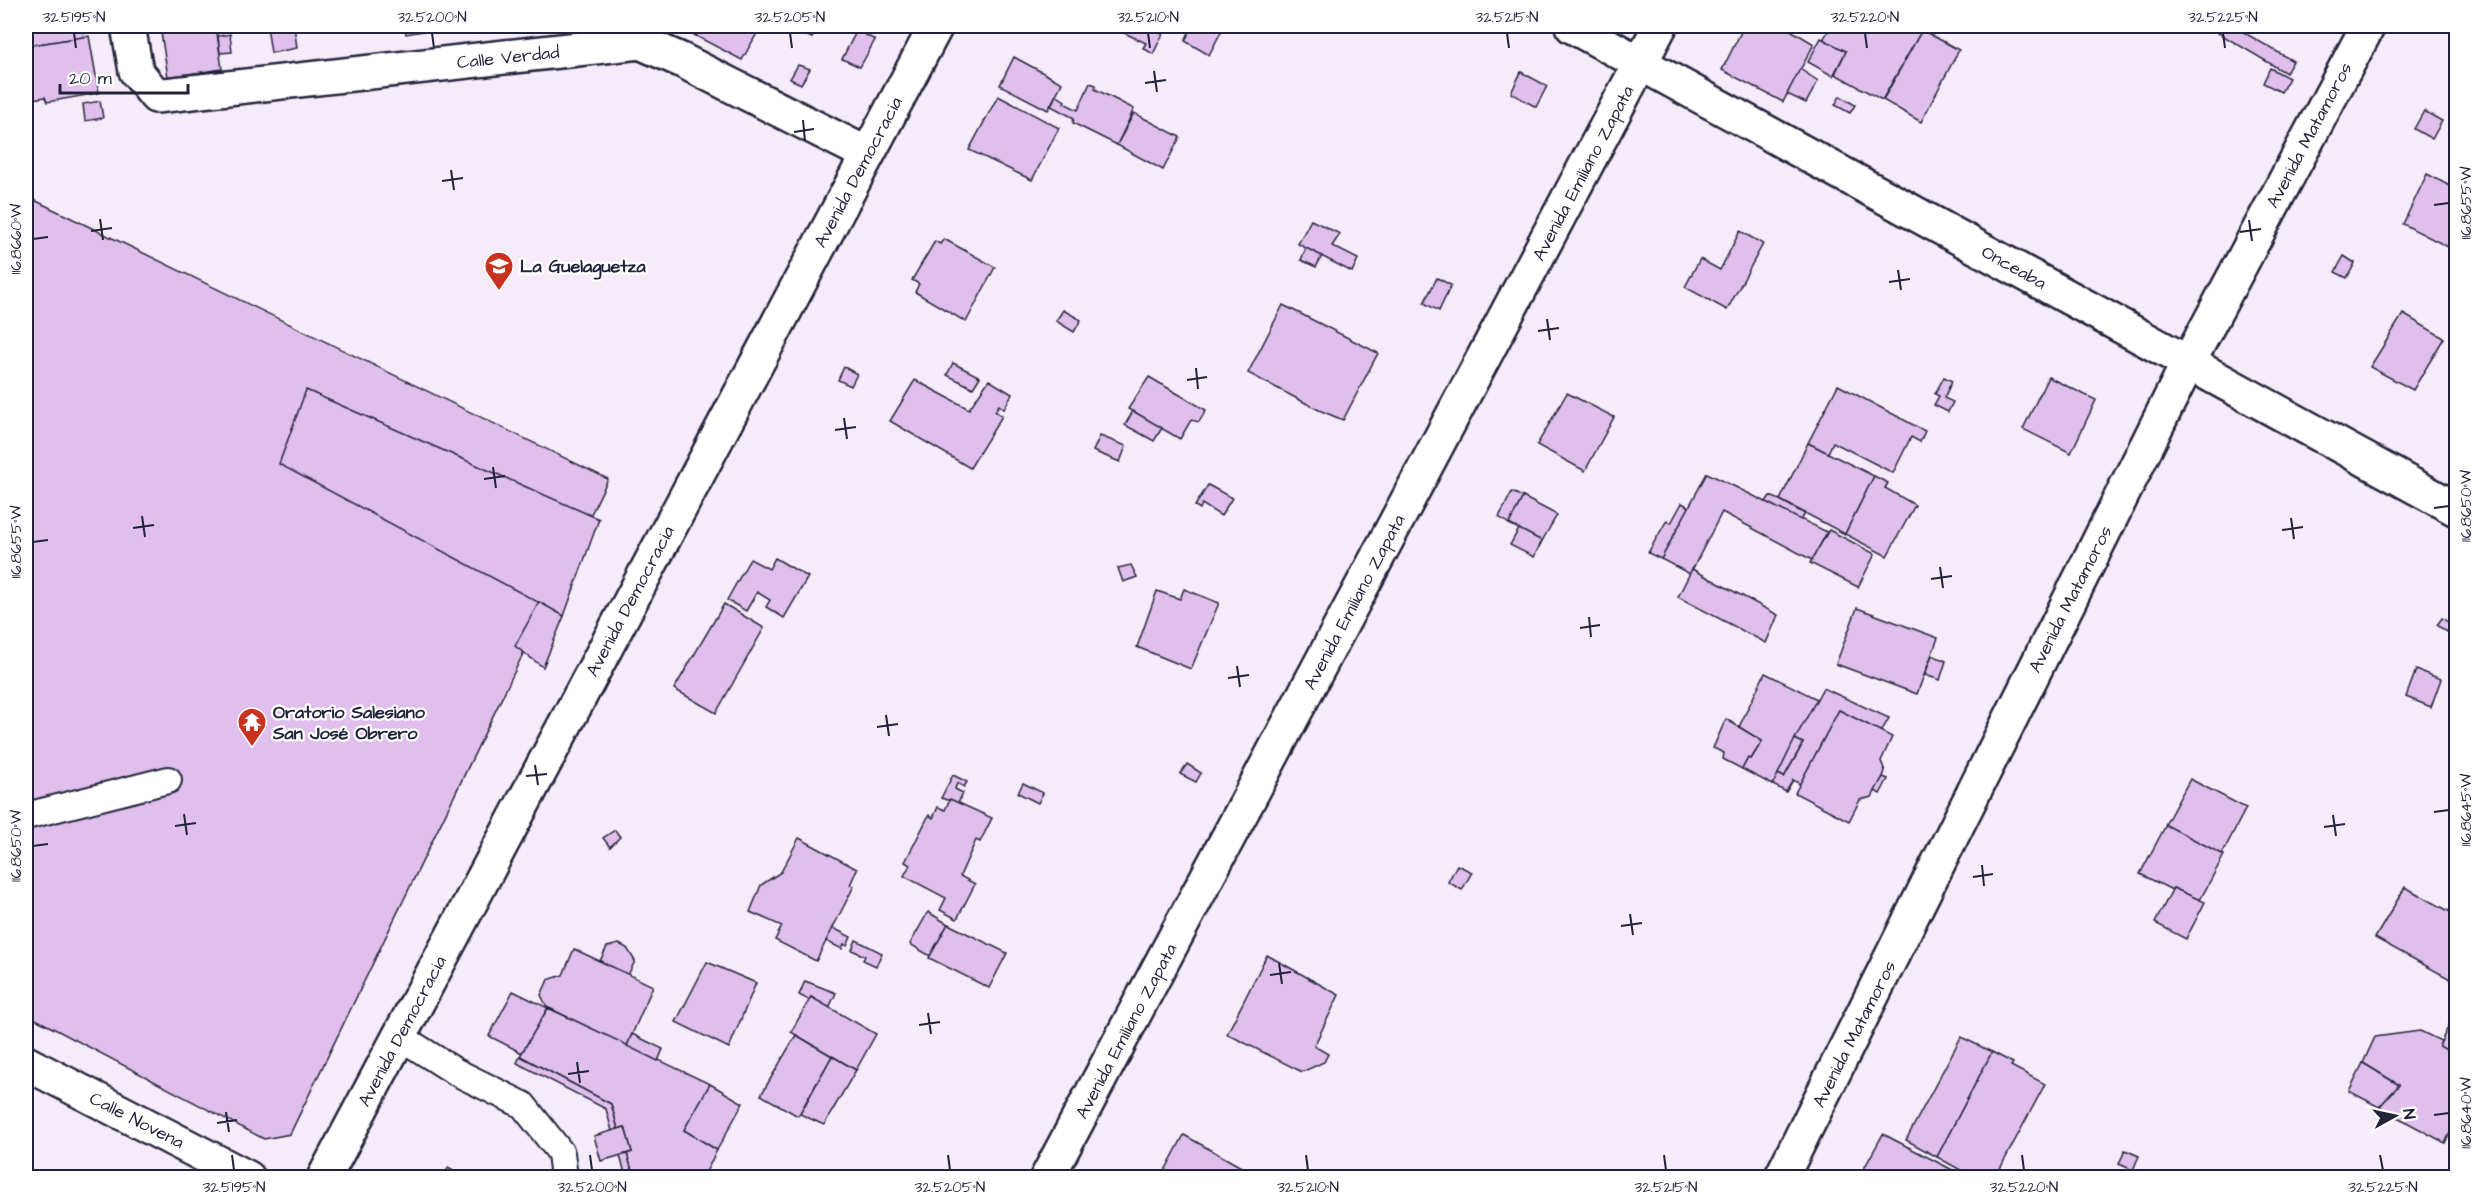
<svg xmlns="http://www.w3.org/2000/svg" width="2482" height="1203" font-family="'Architects Daughter',sans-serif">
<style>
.building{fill:#e0bfec;stroke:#22223b;stroke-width:1.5}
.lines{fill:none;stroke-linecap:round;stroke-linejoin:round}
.lane-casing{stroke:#22223b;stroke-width:30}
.street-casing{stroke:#22223b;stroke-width:38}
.secondary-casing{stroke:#22223b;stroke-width:38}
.lane{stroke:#fff;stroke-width:26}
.street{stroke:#fff;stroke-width:33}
.secondary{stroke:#fff;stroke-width:33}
.ticks{fill:none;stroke:#22223b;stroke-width:2}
.labels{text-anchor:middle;stroke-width:4.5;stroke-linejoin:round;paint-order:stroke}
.street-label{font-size:18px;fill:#22223b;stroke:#fff}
.poi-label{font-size:18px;font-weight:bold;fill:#22223b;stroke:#fff;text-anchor:start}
.neatline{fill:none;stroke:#22223b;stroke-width:2}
.ticks-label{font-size:15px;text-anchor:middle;fill:#22223b}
</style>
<rect width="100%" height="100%" fill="#f6ecf9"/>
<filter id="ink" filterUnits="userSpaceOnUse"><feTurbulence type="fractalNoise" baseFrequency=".0167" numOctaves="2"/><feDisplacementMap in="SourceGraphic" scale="12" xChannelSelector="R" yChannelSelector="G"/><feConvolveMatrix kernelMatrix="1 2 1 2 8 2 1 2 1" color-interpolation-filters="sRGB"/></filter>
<g filter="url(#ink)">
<g class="building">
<polygon points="26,26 82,26 84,37 26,46"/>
<polygon points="160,26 216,26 222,69 168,77"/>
<polygon points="267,26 294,26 297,48 271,53"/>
<polygon points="404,26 423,26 424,31 406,34"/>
<polygon points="676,26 702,26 696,36"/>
<polygon points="702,26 761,26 742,60 696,36"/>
<polygon points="808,26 819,26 812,38 803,34"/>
<polygon points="1109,26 1155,26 1162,29 1160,33 1163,34 1153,54 1143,48 1146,43"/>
<polygon points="1192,26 1224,26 1209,55 1185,41"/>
<polygon points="1744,26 1784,26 1814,44 1783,102 1722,70"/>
<polygon points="1831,26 1913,26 1922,30 1882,100 1835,74 1846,51 1823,40"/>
<polygon points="2218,26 2233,26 2293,61 2286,73 2215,31"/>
<polygon points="857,30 875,40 860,67 842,59"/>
<polygon points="1922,30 1959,50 1921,122 1883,100"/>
<polygon points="230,34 232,52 220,53 218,36"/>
<polygon points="89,36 99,93 47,102 45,97 26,100 26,46"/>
<polygon points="1821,38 1846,51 1833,76 1808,62"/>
<polygon points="1014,57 1062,83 1048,110 1000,85"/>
<polygon points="798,65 810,69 801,84 790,79"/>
<polygon points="2270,68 2289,78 2281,92 2263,83"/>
<polygon points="1800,69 1818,81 1806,103 1787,94"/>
<polygon points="1521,72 1547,86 1536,107 1511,93"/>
<polygon points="1090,83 1096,85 1095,89 1134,109 1117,145 1073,123 1074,118 1051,106 1056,95 1065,101 1064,103 1078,110"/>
<polygon points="998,96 1059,128 1032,180 969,150"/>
<polygon points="1840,96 1855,105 1850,113 1835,105"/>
<polygon points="100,101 103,118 85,121 83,104"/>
<polygon points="2424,111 2442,121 2432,139 2414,129"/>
<polygon points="1134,113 1180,137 1163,170 1117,145"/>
<polygon points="2427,174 2456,189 2456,249 2453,247 2452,249 2403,224"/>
<polygon points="26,196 608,479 290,1134 264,1139 26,1014"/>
<polygon points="1311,220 1340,234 1332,246 1358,259 1352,272 1298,244"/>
<polygon points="1740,231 1763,244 1727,310 1685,287 1700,259 1720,270"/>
<polygon points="944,239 995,267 966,322 915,292 919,284 912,280 935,241 940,244"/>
<polygon points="1306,248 1322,256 1316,267 1301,260"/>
<polygon points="2344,256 2355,263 2347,278 2335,272"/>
<polygon points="1437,278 1451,285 1439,311 1424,303"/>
<polygon points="1283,305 1378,353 1343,420 1319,410 1248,373"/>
<polygon points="1063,310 1081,320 1074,332 1056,321"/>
<polygon points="2403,314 2444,338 2413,390 2370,367"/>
<polygon points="953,363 980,377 973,388 947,375"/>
<polygon points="844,367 857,374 851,386 838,380"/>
<polygon points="1149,377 1206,410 1199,422 1191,420 1180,439 1128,409"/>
<polygon points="1944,377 1952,381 1944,398 1953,402 1948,412 1934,405 1939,396 1935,394"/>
<polygon points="2048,377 2096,400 2071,453 2023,429"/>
<polygon points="915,380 969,409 989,380 1012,394 1004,409 999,405 995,411 1002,416 970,468 890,421"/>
<polygon points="1838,385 1925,431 1920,442 1911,437 1893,473 1833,442 1828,453 1808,443"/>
<polygon points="306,390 599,519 564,616 279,464"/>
<polygon points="1567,393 1614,417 1585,471 1537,445"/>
<polygon points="1133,411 1162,428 1154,441 1125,425"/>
<polygon points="1100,436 1126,446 1120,462 1093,451"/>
<polygon points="1808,443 1874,476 1845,534 1780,500"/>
<polygon points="1707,473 1827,532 1812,560 1722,512 1690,574 1661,559"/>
<polygon points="1874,476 1888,483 1885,488 1915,505 1887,556 1845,534"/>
<polygon points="1208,485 1232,498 1221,516 1202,504 1200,509 1195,506"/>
<polygon points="1512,492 1523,497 1509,524 1499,517"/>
<polygon points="1770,496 1780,500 1805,514 1801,520 1766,502"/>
<polygon points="1523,497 1557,515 1542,541 1509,524"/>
<polygon points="1682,503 1689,507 1661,559 1648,553 1667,520 1671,523"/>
<polygon points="1519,529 1542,541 1534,557 1510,545"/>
<polygon points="1829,530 1875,554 1858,587 1810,563"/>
<polygon points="775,558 808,577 784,618 766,607 770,600 757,592 746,611 727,600 750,559 769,569"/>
<polygon points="1131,565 1137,577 1123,582 1118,568"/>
<polygon points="1692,569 1778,615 1766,643 1678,597"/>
<polygon points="1184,589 1219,603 1191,669 1137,647 1157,591 1180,599"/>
<polygon points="539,602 564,616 543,667 515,646"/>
<polygon points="724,604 764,628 716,713 674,689"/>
<polygon points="1857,608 1938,638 1917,694 1836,664"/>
<polygon points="2442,618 2452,625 2447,632 2437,625"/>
<polygon points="1932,655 1946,661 1940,680 1925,675"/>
<polygon points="2416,670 2441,679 2431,707 2406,697"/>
<polygon points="1765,673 1817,699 1773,785 1742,769 1748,758 1751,759 1762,741 1739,727"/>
<polygon points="1823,688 1889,718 1881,732 1839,710 1800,784 1793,780 1786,792 1773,785 1778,774 1784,777 1795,758 1803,743 1795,739"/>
<polygon points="1839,710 1892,737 1881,761 1885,771 1883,777 1872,797 1860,800 1849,821 1795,793"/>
<polygon points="1726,719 1762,741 1751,759 1748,758 1742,769 1723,759 1724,753 1713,748"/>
<polygon points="1795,739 1803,743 1784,777 1778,774"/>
<polygon points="1187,764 1201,773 1196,782 1180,774"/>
<polygon points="953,775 967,782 964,787 957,783 955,789 963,793 958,803 941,798"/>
<polygon points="1883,777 1888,779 1880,794 1875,791"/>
<polygon points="2190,779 2246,808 2222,854 2165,825"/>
<polygon points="1023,783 1043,793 1038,803 1018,793"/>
<polygon points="950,799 992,818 980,842 976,840 960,876 975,884 957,919 940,910 946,898 904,876 910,865 905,862 929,815 933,818 938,807 945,810"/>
<polygon points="2166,825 2224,855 2200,900 2173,888 2172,890 2140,874"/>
<polygon points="615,830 620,837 610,847 603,838"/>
<polygon points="799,838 857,869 850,885 854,886 816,961 775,940 782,926 750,912 761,885 781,872"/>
<polygon points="1457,865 1472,872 1462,890 1448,882"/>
<polygon points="2405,887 2456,915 2456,966 2450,979 2375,938"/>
<polygon points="2173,888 2205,902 2186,939 2155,923"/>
<polygon points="928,912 948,924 930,956 910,944"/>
<polygon points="948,924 1007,953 989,988 929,958"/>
<polygon points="833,928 851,937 847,946 844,944 842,949 826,941"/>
<polygon points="856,940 882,953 876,966 863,960 865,956 852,950"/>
<polygon points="619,944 627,948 635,961 628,975 600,961 607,947"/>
<polygon points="574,949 653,986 627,1046 547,1007 541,995 548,980 563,975"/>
<polygon points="1267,955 1339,995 1314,1046 1328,1054 1324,1062 1302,1072 1227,1034"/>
<polygon points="707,962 756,983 729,1048 676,1022"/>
<polygon points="805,981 836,993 829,1008 811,997 809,1000 799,995"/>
<polygon points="513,991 548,1008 522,1053 489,1036"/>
<polygon points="811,997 876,1034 856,1070 791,1032"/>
<polygon points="548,1008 710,1084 684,1130 717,1150 703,1178 630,1178 633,1174 627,1154 632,1152 625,1127 618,1129 611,1104 520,1056"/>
<polygon points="2450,1023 2456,1024 2456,1055 2439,1046"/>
<polygon points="2420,1031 2441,1041 2439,1046 2456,1055 2456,1121 2445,1143 2379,1107 2399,1085 2363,1063 2375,1037"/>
<polygon points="632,1034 663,1049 658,1061 627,1046"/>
<polygon points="796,1035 832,1056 798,1116 761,1095"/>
<polygon points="1961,1037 1992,1052 1937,1157 1906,1140"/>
<polygon points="1992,1052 2013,1063 2011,1066 2045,1084 1995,1178 1975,1178 1937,1157"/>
<polygon points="520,1056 611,1104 618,1129 612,1131 606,1109 517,1063"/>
<polygon points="832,1056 856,1070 824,1125 800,1114"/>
<polygon points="2363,1063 2399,1085 2379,1107 2349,1091"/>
<polygon points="710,1084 743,1103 717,1150 684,1130"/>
<polygon points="625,1127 632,1152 601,1161 594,1136"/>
<polygon points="1883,1134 1968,1178 1864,1178 1860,1176"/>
<polygon points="1184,1135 1261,1178 1161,1178"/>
<polygon points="2125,1150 2139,1156 2133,1170 2119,1164"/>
<polygon points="627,1154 633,1174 630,1178 623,1178 625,1173 620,1156"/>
<polygon points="448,1168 466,1178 443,1178"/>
</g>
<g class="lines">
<g class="lane-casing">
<g id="lane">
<polyline points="26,816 168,780"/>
<polyline points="399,1036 456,1072 523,1105 561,1153 564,1178"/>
</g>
</g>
<g class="street-casing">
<g id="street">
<polyline points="128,26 136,71 156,96 640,42 681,60 867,154"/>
<polyline points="1572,26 2456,509"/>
<polyline points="1047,1178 1660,26"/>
<polyline points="1781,1178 2188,363 2368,26"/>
</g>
</g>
<g class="secondary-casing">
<g id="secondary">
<polyline points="26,1063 248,1178"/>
<polyline points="324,1178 936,26"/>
</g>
</g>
<use href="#lane" class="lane"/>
<use href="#street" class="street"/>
<use href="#secondary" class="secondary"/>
</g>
</g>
<path class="ticks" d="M 74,33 L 76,48M 432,33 L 434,48M 790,33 L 792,48M 1148,33 L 1150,48M 1507,33 L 1509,48M 1865,33 L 1867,48M 2223,33 L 2225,48M 1154,71 L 1157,92M 1145,83 L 1166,80M 803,120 L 805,141M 794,132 L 814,129M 451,170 L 454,190M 442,181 L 463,178M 2434,205 L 2449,203M 100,219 L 103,240M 2249,220 L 2252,241M 91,231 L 112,228M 2240,232 L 2261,229M 33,239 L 48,237M 1898,270 L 1901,290M 1889,282 L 1910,279M 1547,319 L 1550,340M 1538,331 L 1559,328M 1196,368 L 1198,389M 1187,380 L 1207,377M 844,418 L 847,439M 835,430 L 856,427M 493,467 L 496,488M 484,479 L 505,476M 2434,508 L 2449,506M 142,516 L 145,537M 2291,518 L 2294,539M 133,528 L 154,525M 2282,530 L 2303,527M 33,542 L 48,540M 1940,567 L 1943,588M 1931,579 L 1952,576M 1589,617 L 1591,637M 1580,628 L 1600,625M 1237,666 L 1240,687M 1228,678 L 1249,675M 886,715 L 889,736M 877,727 L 898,724M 535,765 L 538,785M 526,776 L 547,774M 2434,812 L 2449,810M 184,814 L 187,835M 2333,815 L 2336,836M 175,826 L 196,823M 2324,827 L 2345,824M 33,846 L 48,844M 1982,865 L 1984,886M 1973,877 L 1993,874M 1630,914 L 1633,935M 1621,926 L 1642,923M 1279,963 L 1282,984M 1270,975 L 1291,972M 928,1013 L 931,1034M 919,1025 L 940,1022M 577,1062 L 580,1083M 568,1074 L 589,1071M 226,1112 L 229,1132M 2434,1115 L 2449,1113M 217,1123 L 237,1120M 232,1155 L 234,1170M 590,1155 L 592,1170M 948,1155 L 950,1170M 1306,1155 L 1308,1170M 1664,1155 L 1666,1170M 2022,1155 L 2024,1170M 2380,1155 L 2383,1170"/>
<defs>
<g id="school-pin" transform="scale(1.5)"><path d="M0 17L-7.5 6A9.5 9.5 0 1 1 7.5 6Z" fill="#c8321e" stroke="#fff"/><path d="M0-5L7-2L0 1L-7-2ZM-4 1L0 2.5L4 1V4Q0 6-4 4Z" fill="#fff"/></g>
<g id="temple-pin" transform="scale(1.5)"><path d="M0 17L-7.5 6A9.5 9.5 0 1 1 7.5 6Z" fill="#c8321e" stroke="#fff"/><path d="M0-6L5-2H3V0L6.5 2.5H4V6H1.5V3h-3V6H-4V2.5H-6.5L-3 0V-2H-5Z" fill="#fff"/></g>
</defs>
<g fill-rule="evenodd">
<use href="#school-pin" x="499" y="266"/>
<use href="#temple-pin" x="252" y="722"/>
</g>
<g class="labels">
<g class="street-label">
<text transform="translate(508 57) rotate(-6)" y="6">Calle Verdad</text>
<text transform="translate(2309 135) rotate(-62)" y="6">Avenida Matamoros</text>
<text transform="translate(858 172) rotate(-62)" y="6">Avenida Democracia</text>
<text transform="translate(1583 173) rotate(-62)" y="6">Avenida Emiliano Zapata</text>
<text transform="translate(2014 267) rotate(29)" y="6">Onceaba</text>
<text transform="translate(2070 599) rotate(-63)" y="6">Avenida Matamoros</text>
<text transform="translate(630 601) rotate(-62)" y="6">Avenida Democracia</text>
<text transform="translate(1354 602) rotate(-62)" y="6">Avenida Emiliano Zapata</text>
<text transform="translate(402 1031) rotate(-62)" y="6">Avenida Democracia</text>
<text transform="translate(1126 1031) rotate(-62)" y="6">Avenida Emiliano Zapata</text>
<text transform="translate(1854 1034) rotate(-63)" y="6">Avenida Matamoros</text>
<text transform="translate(137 1120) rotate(27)" y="6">Calle Novena</text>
</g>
<g class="poi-label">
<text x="520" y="272">La Guelaguetza</text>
<text x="273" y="718">Oratorio Salesiano<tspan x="273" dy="21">San José Obrero</tspan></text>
</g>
</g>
<rect width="2482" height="1203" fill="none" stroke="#fff" stroke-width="66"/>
<g transform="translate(2395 1116) rotate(82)" stroke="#ffffff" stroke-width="4.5" paint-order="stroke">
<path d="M0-4.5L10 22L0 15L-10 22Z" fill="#22223b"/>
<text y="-9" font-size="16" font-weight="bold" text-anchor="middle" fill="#22223b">N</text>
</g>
<path d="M60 84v9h128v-9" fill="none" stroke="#22223b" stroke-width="3"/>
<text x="69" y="84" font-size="18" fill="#22223b" stroke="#ffffff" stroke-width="4.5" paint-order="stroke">20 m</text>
<rect x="33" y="33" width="2416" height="1137" class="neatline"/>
<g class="ticks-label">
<text x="74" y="22">32.5195°N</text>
<text x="432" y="22">32.5200°N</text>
<text x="790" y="22">32.5205°N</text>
<text x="1148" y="22">32.5210°N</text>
<text x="1507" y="22">32.5215°N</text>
<text x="1865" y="22">32.5220°N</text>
<text x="2223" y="22">32.5225°N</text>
<text transform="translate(2466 203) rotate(-90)" y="5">116.8655°W</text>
<text transform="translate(16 239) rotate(-90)" y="5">116.8660°W</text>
<text transform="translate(2466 506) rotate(-90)" y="5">116.8650°W</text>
<text transform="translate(16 542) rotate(-90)" y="5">116.8655°W</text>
<text transform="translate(2466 810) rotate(-90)" y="5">116.8645°W</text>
<text transform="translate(16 846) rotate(-90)" y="5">116.8650°W</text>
<text transform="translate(2466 1113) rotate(-90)" y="5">116.8640°W</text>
<text x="234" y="1192">32.5195°N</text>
<text x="592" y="1192">32.5200°N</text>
<text x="950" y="1192">32.5205°N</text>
<text x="1308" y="1192">32.5210°N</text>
<text x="1666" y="1192">32.5215°N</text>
<text x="2024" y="1192">32.5220°N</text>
<text x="2383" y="1192">32.5225°N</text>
</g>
</svg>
